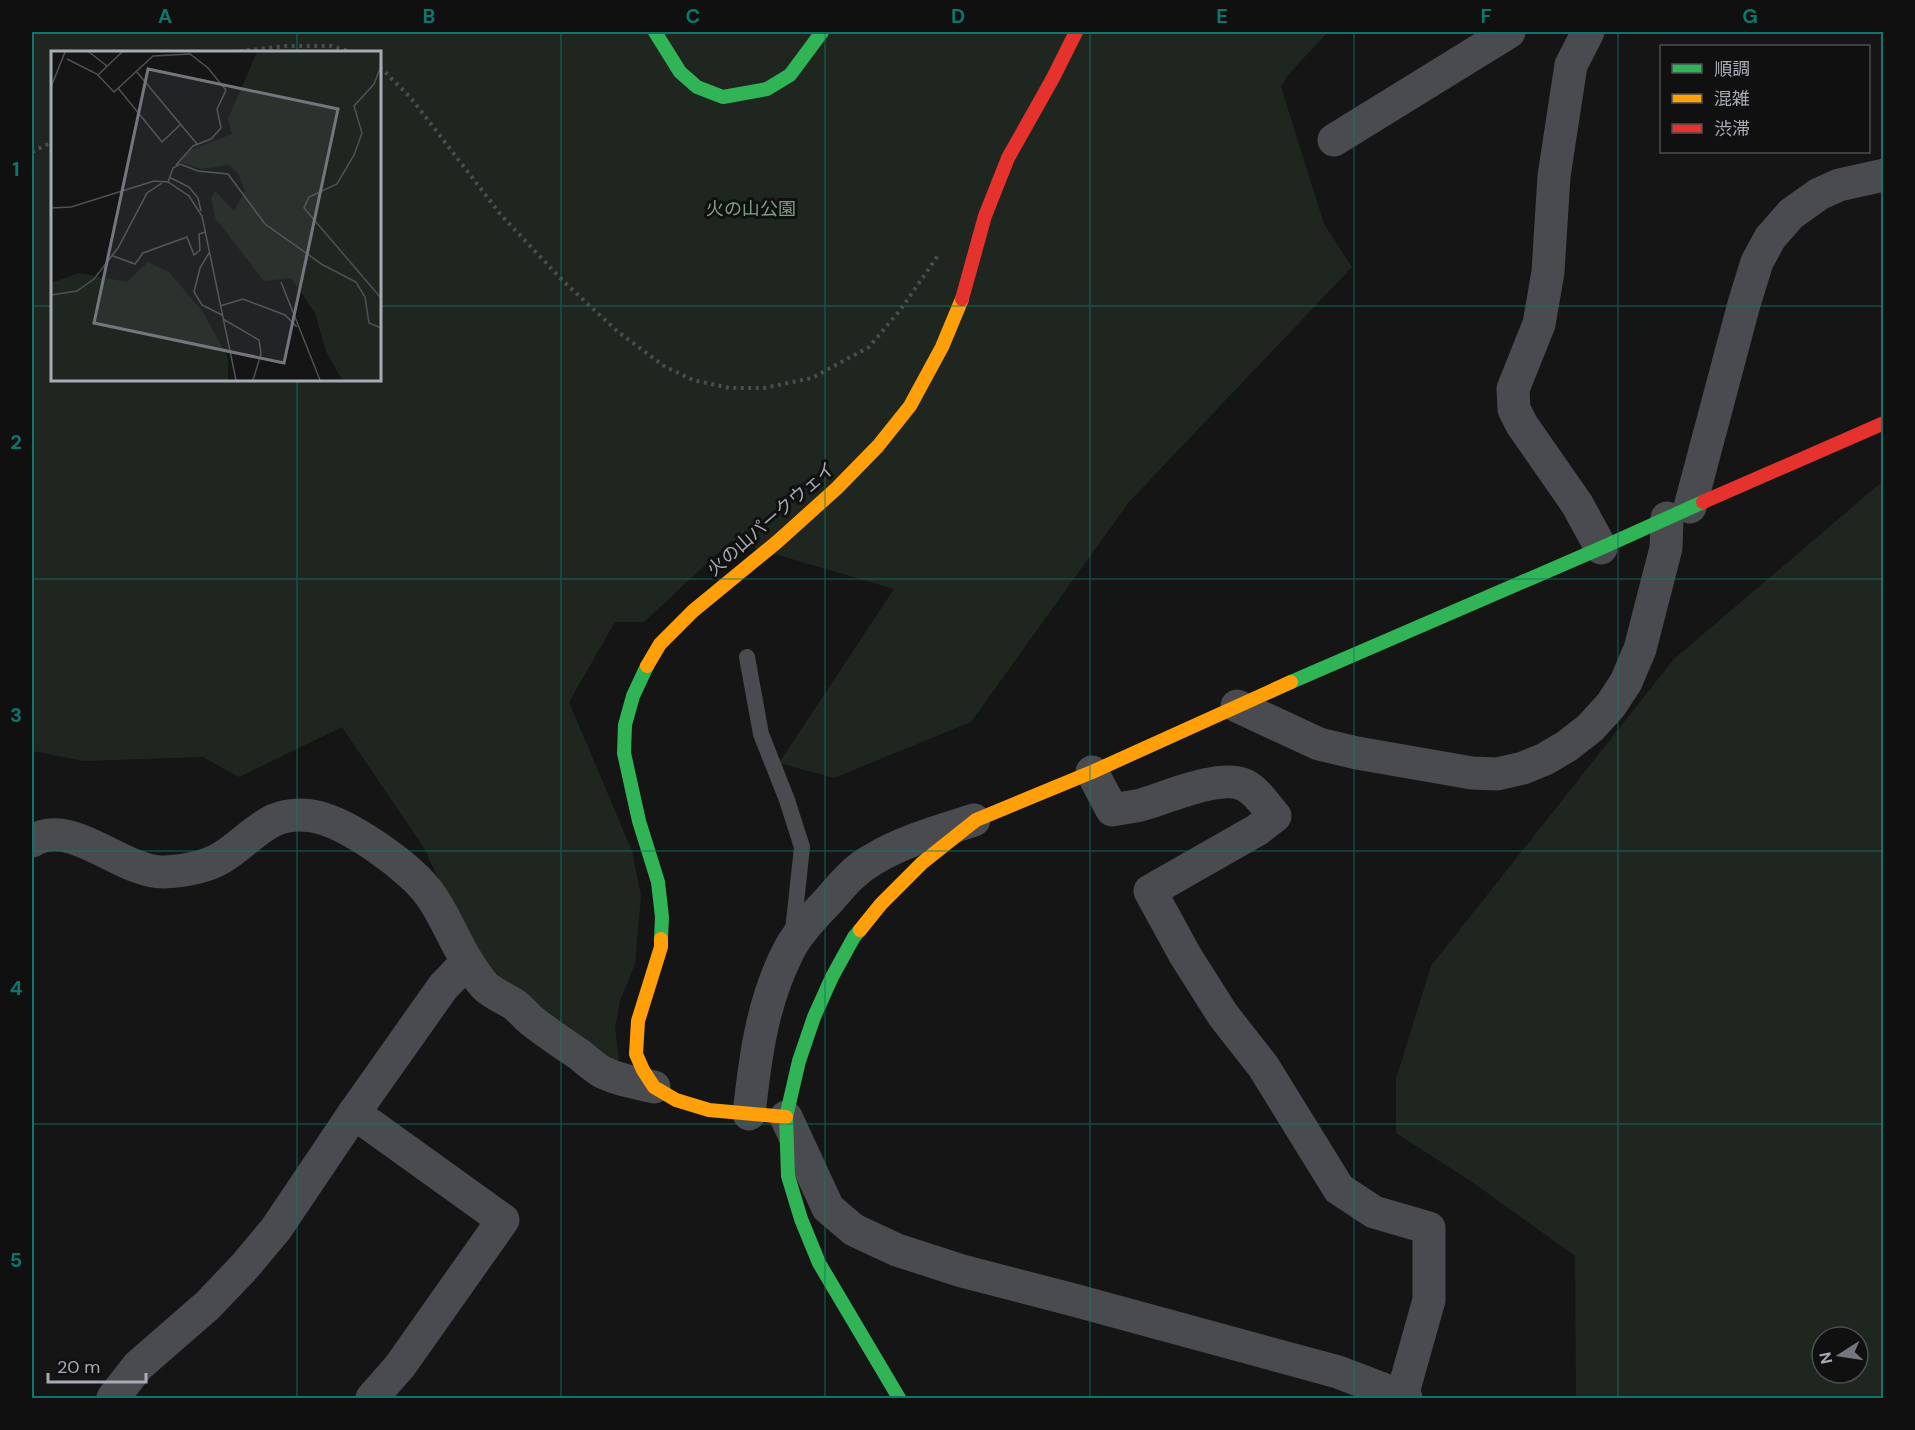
<svg xmlns="http://www.w3.org/2000/svg" width="1915" height="1430" font-family="'DM Sans','Noto Sans JP',sans-serif">
<style>
.green{fill:#1f2620;fill-rule:evenodd}
.lines{fill:none;stroke-linecap:round;stroke-linejoin:round}
.path{stroke:#4b4c50;stroke-width:4;stroke-dasharray:3 4.5;stroke-linecap:butt}
.lane{stroke:#4a4b4e;stroke-width:16}
.street{stroke:#4a4b4e;stroke-width:33}
.fast{stroke:#30b455;stroke-width:14}
.slow{stroke:#ff9f0a;stroke-width:14}
.jam{stroke:#e5322d;stroke-width:14}
.grid{fill:none;stroke:#0f766e;stroke-width:1.5;stroke-opacity:0.55}
.labels{text-anchor:middle;stroke-width:6;stroke-linejoin:round;paint-order:stroke}
.park-label{font-size:18px;fill:#7ea080;stroke:#101011}
.street-label{font-size:18px;fill:#a7abb6;stroke:#101011}
.inset-road{fill:none;stroke:#4f5156;stroke-width:1.5}
.view{fill:#74767e;fill-opacity:0.15;stroke:#74767e;stroke-width:3}
.inset-edge{fill:none;stroke:#a7abb6;stroke-width:3}
.neatline{fill:none;stroke:#0f766e;stroke-width:2}
.grid-label{font-size:20px;text-anchor:middle;font-weight:bold;fill:#0f766e}
</style>
<rect width="100%" height="100%" fill="#151516"/>
<g class="green">
<path d="M 32,32 L 1328,32 L 1288,75 L 1281,87 L 1324,224 L 1352,267 L 1129,502 L 971,722 L 834,778 L 779,763 L 894,589 L 731,541 L 644,622 L 615,622 L 569,702 L 632,851 L 641,896 L 635,964 L 620,1001 L 615,1028 L 619,1058 L 617,1063 L 505,983 L 483,957 L 446,895 L 424,848 L 342,727 L 239,777 L 203,757 L 84,761 L 32,751 ZM 52,52 L 380,52 L 380,380 L 52,380 Z"/>
<path d="M 1883,481 L 1883,1398 L 1576,1398 L 1575,1256 L 1472,1182 L 1396,1133 L 1396,1079 L 1431,966 L 1674,659 ZM 1822,1337 L 1858,1337 L 1858,1373 L 1822,1373 Z"/>
</g>
<g class="lines">
<g class="path">
<polyline points="232,52 286,46 331,46 351,52"/>
<polyline points="380,67 411,98 501,215 563,281 617,331 664,366 693,380 729,388 764,388 812,378 869,347 901,309 939,254"/>
<polyline points="32,152 52,142"/>
</g>
<polyline class="lane" points="747,657 761,734 787,800 802,847 793,931"/>
<g class="street">
<polyline points="1588,32 1571,65 1554,176 1548,272 1539,324 1513,389 1514,409 1522,425 1577,504 1601,548"/>
<polyline points="1334,140 1509,32"/>
<polyline points="1690,507 1744,304 1757,262 1770,238 1791,214 1819,194 1839,185 1884,175"/>
<polyline points="1237,706 1319,744 1357,753 1472,773 1497,774 1523,768 1545,759 1567,746 1590,728 1611,705 1626,682 1640,649 1666,548 1667,518"/>
<path d="M 1092,772 L 1112,810 C 1123,808 1134,807 1144,804 C 1168,797 1218,775 1242,784 C 1256,789 1265,805 1275,816 L 1257,830 L 1150,891 L 1185,955 L 1223,1015 L 1263,1066 L 1339,1189 L 1374,1212 L 1429,1228 L 1429,1300 L 1402,1396"/>
<path d="M 32,841 C 71,816 122,873 164,872 C 184,871 204,868 221,858 C 254,838 268,809 312,816 C 346,821 412,868 431,896 C 451,925 460,958 485,986 C 493,994 506,999 515,1005 C 521,1010 526,1016 532,1021 C 547,1033 564,1044 580,1055 C 587,1061 594,1067 602,1072 C 618,1080 637,1083 654,1087"/>
<polyline points="354,1113 503,1220 400,1366 372,1398"/>
<path d="M 749,1114 C 755,1059 762,1004 787,954 C 796,934 814,916 829,900 C 842,885 854,870 872,860 C 903,841 940,831 974,820"/>
<polyline points="786,1117 828,1208 854,1230 897,1250 962,1271 1070,1299 1338,1372 1406,1398"/>
<polyline points="113,1398 138,1366 208,1305 245,1266 276,1229 354,1113 443,987 466,963"/>
</g>
<g class="fast">
<polyline points="655,32 680,72 697,87 723,97 767,89 790,75 822,32"/>
<polyline points="647,666 633,696 625,725 624,753 639,821 658,882 662,917 661,939"/>
<polyline points="1291,682 1601,548 1703,502"/>
<polyline points="860,930 854,937 832,977 814,1017 799,1061 786,1117 788,1176 801,1219 819,1263 899,1398"/>
</g>
<g class="slow">
<polyline points="647,666 660,644 693,611 777,542 837,488 878,446 910,406 942,347 962,299"/>
<polyline points="860,930 881,904 922,863 976,820 1092,772 1291,682"/>
<polyline points="661,939 661,947 638,1021 636,1054 643,1070 654,1087 676,1100 709,1110 786,1117"/>
</g>
<g class="jam">
<polyline points="962,299 985,216 1008,158 1053,78 1076,32"/>
<polyline points="1703,502 1884,423"/>
</g>
</g>
<path class="grid" d="M 297,32 L 297,52M 561,32 L 561,1398M 825,32 L 825,1398M 1090,32 L 1090,1398M 1354,32 L 1354,1398M 1618,32 L 1618,1398M 32,306 L 52,306M 380,306 L 1884,306M 297,380 L 297,1398M 32,579 L 1884,579M 32,851 L 1884,851M 32,1124 L 1884,1124"/>
<g class="labels">
<g class="park-label">
<text x="751" y="215">火の山公園</text>
</g>
<g class="street-label">
<text transform="translate(771 519) rotate(-41)" y="6">火の山パークウェイ</text>
</g>
</g>
<g transform="translate(51 51)">
<rect width="330" height="330" fill="#151516"/>
<path d="M 206,1 L 330,1 L 330,329 L 291,329 L 275,300 L 264,262 L 240,227 L 213,230 L 164,167 L 160,147 L 164,140 L 183,160 L 194,140 L 187,122 L 178,114 L 150,118 L 129,111 L 137,100 L 181,83 L 177,68 ZM 97,211 L 118,221 L 152,261 L 177,307 L 177,329 L 0,329 L 0,232 L 28,222 L 76,231 Z" fill="#1f2620"/>
<path class="inset-road" d="M 38,1 L 56,15M 16,8 L 46,23 L 63,41 L 102,5 L 139,3 L 157,17 L 175,39 L 166,58 L 170,77 L 160,88 L 142,95 L 125,114M 330,15 L 323,33 L 303,55 L 311,82 L 303,104 L 286,133 L 258,146 L 253,157 L 330,247M 85,20 L 146,93M 47,24 L 71,1M 0,36 L 14,1M 67,37 L 111,91 L 129,74M 118,126 L 138,136 L 147,147 L 150,160M 117,131 L 122,117 L 129,113 L 147,120 L 177,123 L 214,173 L 272,214 L 305,231 L 314,246 L 318,272 L 330,277M 0,157 L 20,156 L 103,130 L 117,131 L 138,145 L 151,165 L 185,329M 158,202 L 149,217 L 143,241 L 151,254 L 171,264M 62,205 L 84,213 L 92,202 L 136,186 L 143,204 L 149,199 L 148,183 L 154,181M 230,231 L 269,329M 0,244 L 26,240 L 43,228 L 67,197 L 96,142 L 111,132M 169,255 L 192,248 L 234,264 L 246,276M 172,268 L 208,289 L 210,303 L 202,329"/>
<path class="view" d="M 97,18 L 287,58 L 233,312 L 43,272 Z"/>
<rect width="330" height="330" class="inset-edge"/>
</g>
<rect width="1915" height="1430" fill="none" stroke="#101011" stroke-width="66"/>
<rect x="1660" y="45" width="210" height="108" fill="#101011" stroke="#4c4e53" stroke-width="1.5"/>
<rect x="1672" y="64" width="30" height="9" fill="#30b455" stroke="#4c4e53" stroke-width="1.5"/>
<text x="1714" y="75" font-size="18" fill="#a7abb6">順調</text>
<rect x="1672" y="94" width="30" height="9" fill="#ff9f0a" stroke="#4c4e53" stroke-width="1.5"/>
<text x="1714" y="105" font-size="18" fill="#a7abb6">混雑</text>
<rect x="1672" y="124" width="30" height="9" fill="#e5322d" stroke="#4c4e53" stroke-width="1.5"/>
<text x="1714" y="135" font-size="18" fill="#a7abb6">渋滞</text>
<g transform="translate(1840 1355) rotate(258)"><circle r="28" fill="#101011" stroke="#4c4e53" stroke-width="1.5"/>
<path d="M0-4.5L10 22L0 15L-10 22Z" fill="#74767e"/>
<text y="-9" font-size="16" font-weight="bold" text-anchor="middle" fill="#a7abb6">N</text>
</g>
<path d="M48 1373v9h98v-9" fill="none" stroke="#a7abb6" stroke-width="3"/>
<text x="57" y="1373" font-size="18" fill="#a7abb6" stroke="#101011" stroke-width="4.5" paint-order="stroke">20 m</text>
<rect x="33" y="33" width="1849" height="1364" class="neatline"/>
<g class="grid-label">
<text x="165" y="23">A</text>
<text x="429" y="23">B</text>
<text x="693" y="23">C</text>
<text x="958" y="23">D</text>
<text x="1222" y="23">E</text>
<text x="1486" y="23">F</text>
<text x="1750" y="23">G</text>
<text x="16" y="176">1</text>
<text x="16" y="449">2</text>
<text x="16" y="722">3</text>
<text x="16" y="995">4</text>
<text x="16" y="1267">5</text>
</g>
</svg>
